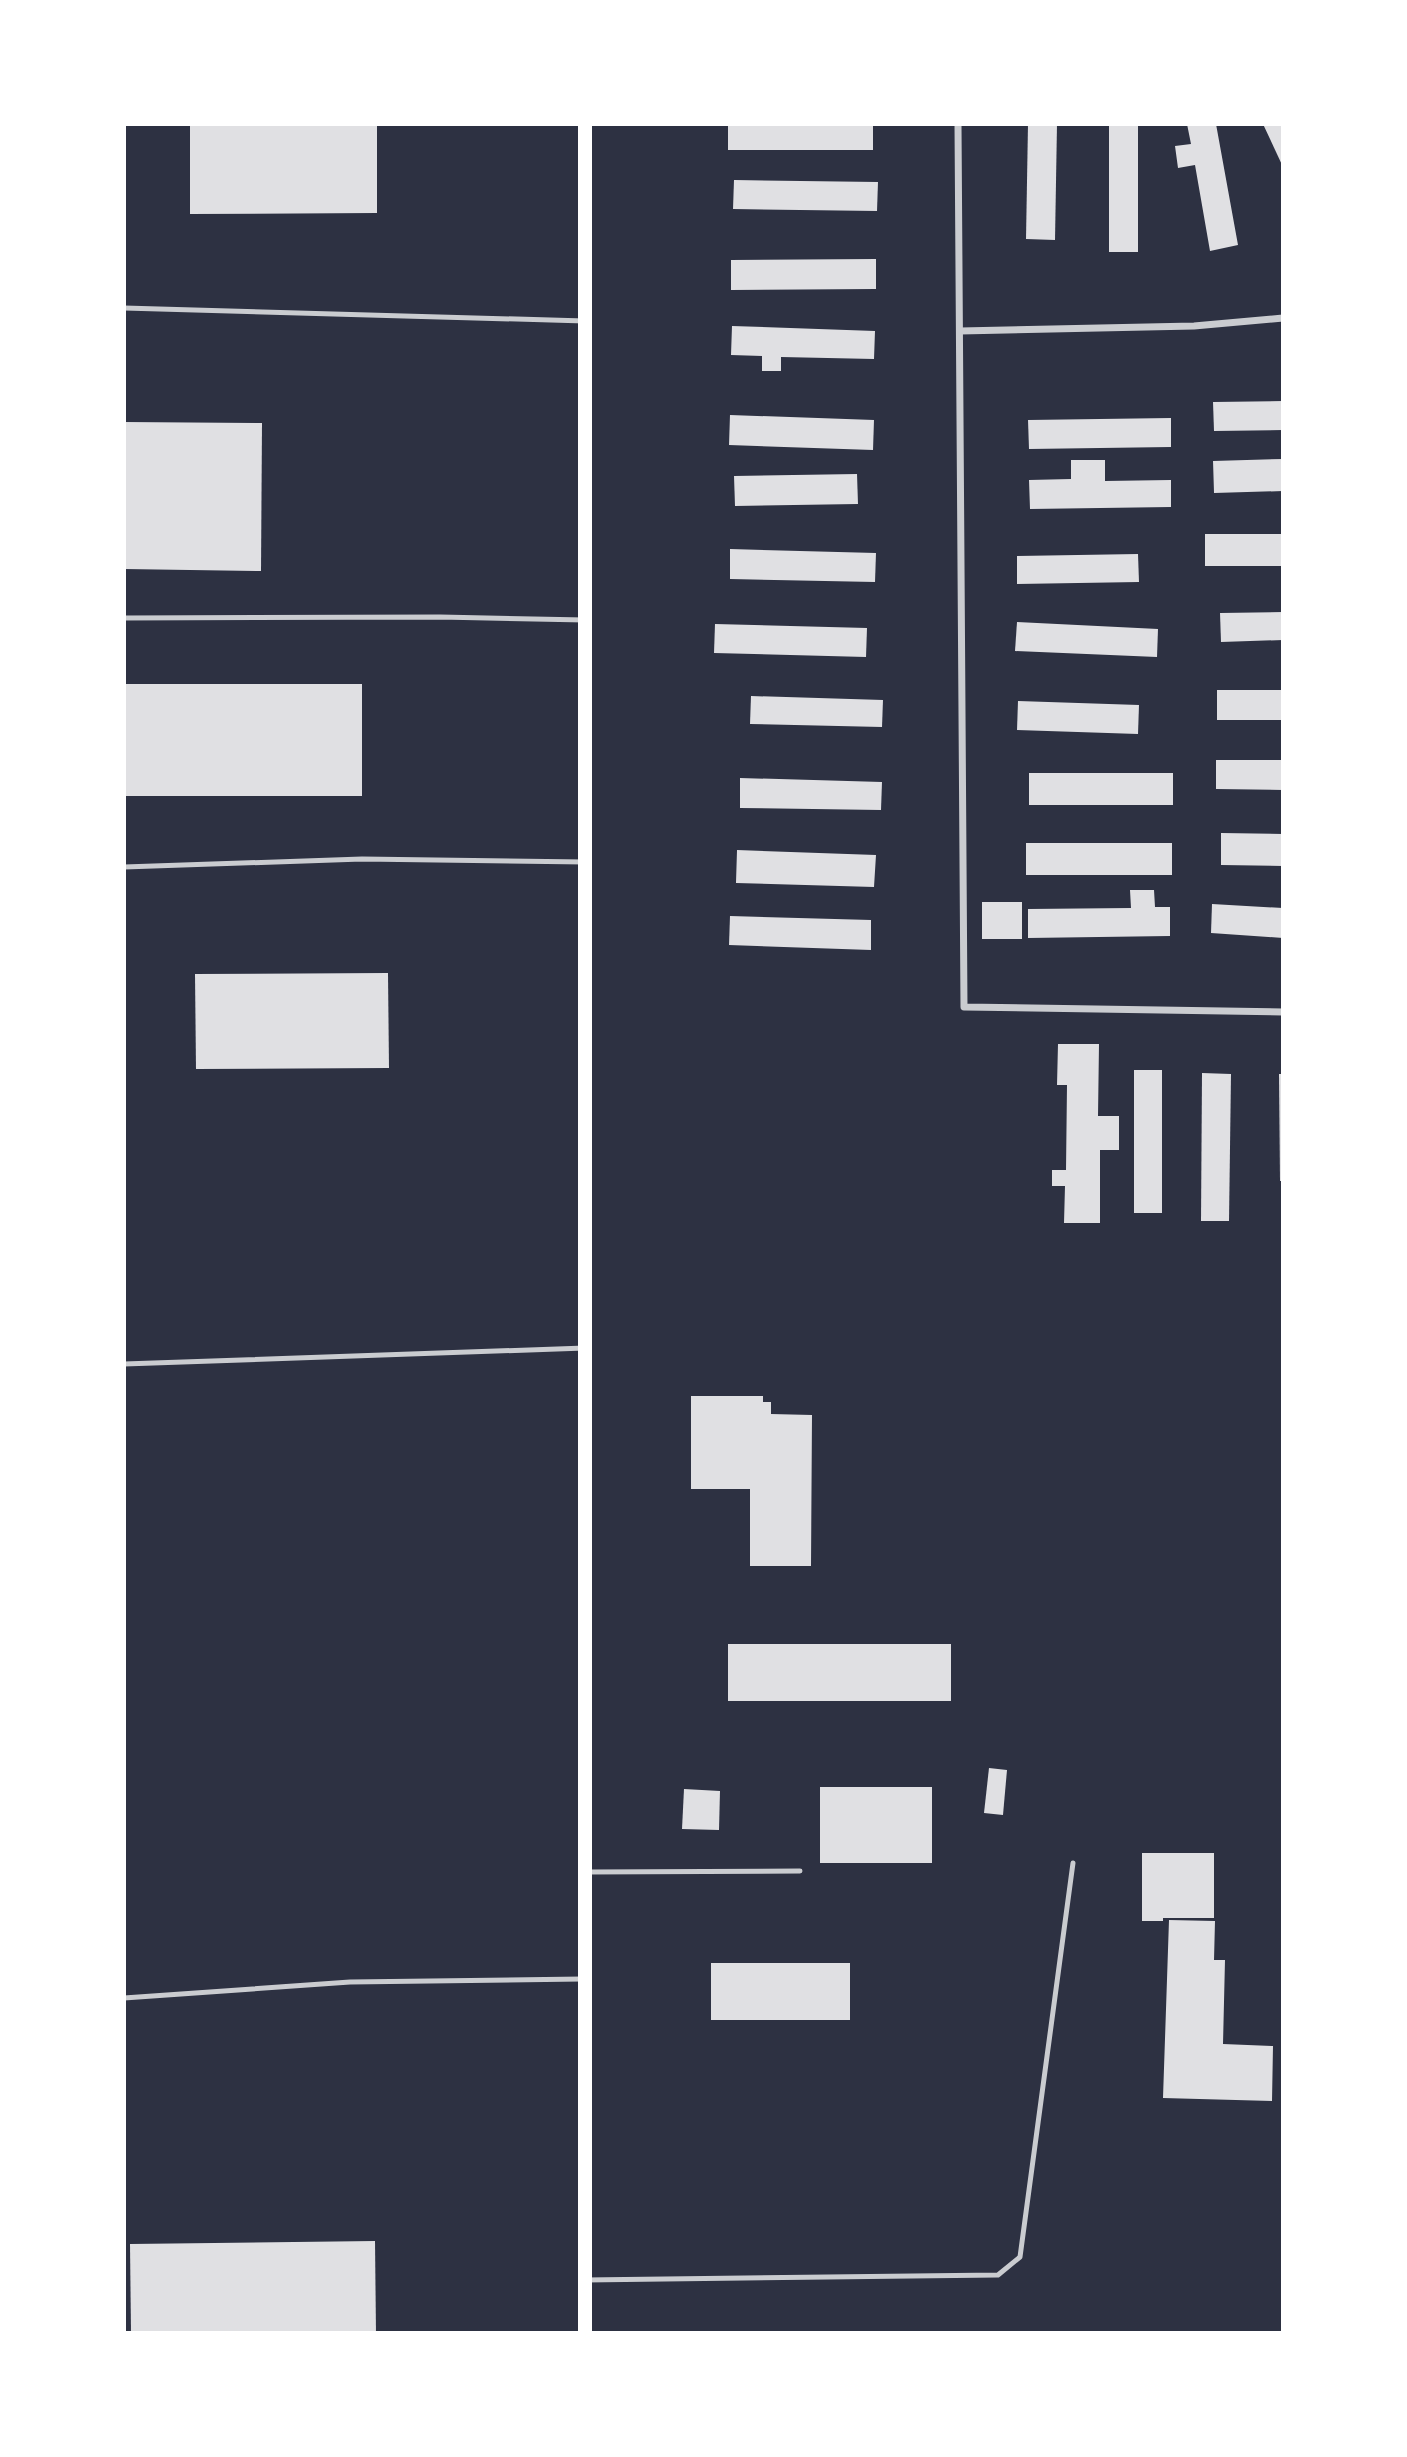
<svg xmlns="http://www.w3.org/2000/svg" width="1407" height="2457" font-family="'Times New Roman',serif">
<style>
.building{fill:#e0e0e3}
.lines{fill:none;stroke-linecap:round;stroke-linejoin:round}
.service{stroke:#caccd0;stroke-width:5}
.minor{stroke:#caccd0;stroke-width:7}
.secondary{stroke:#fff;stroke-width:14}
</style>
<rect width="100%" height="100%" fill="#2d3142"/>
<g class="building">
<polygon points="190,124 377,124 377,213 190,214"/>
<rect x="728" y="124" width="145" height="26"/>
<polygon points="1028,124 1057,124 1055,240 1026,239"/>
<rect x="1109" y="124" width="29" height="128"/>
<polygon points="1187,124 1216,124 1238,245 1210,251 1195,165 1178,168 1175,146 1191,144"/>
<polygon points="1263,124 1283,124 1283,167"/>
<polygon points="734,180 878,182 877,211 733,209"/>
<polygon points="876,259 876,289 731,290 731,260"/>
<polygon points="732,326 875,331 874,359 781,357 781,371 762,371 762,356 731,355"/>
<polygon points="1283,401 1283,430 1214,431 1213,402"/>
<polygon points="730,415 874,420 873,450 729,445"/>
<polygon points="1171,418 1171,447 1029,449 1028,420"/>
<polygon points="124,422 262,423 261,571 124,569"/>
<polygon points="1283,459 1283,491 1214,493 1213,461"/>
<polygon points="1071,460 1105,460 1105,481 1171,480 1171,507 1030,509 1029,480 1071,479"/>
<polygon points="857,474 858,504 735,506 734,476"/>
<rect x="1205" y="534" width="78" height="32"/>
<polygon points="730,549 876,553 875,582 730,579"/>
<polygon points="1138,554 1139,582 1017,584 1017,556"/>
<polygon points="1283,612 1283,640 1221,642 1220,613"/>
<polygon points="1017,622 1158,629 1157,657 1015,651"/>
<polygon points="715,624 867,628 866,657 714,653"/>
<rect x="124" y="684" width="238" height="112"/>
<rect x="1217" y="690" width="66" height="30"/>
<polygon points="751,696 883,700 882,727 750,724"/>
<polygon points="1018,701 1139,705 1138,734 1017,730"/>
<polygon points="1216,760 1283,760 1283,790 1216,789"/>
<rect x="1029" y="773" width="144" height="32"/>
<polygon points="740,778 882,782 881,810 740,808"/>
<polygon points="1221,833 1283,834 1283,866 1221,865"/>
<rect x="1026" y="843" width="146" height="32"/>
<polygon points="737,850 876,855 874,887 736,883"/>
<polygon points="1130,890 1154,890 1155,907 1170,907 1170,936 1028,938 1028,909 1131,908"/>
<rect x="982" y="902" width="40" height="37"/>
<polygon points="1212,904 1283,908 1283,938 1211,933"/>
<polygon points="730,916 871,920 871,950 729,945"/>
<polygon points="388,973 389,1068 196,1069 195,974"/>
<polygon points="1058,1044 1099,1044 1098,1116 1119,1116 1119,1150 1100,1150 1100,1223 1064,1223 1065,1186 1052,1186 1052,1170 1066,1170 1067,1085 1057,1085"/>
<rect x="1134" y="1070" width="28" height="143"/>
<polygon points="1202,1073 1231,1074 1229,1221 1201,1221"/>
<polygon points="1279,1074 1283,1074 1283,1181 1280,1181"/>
<polygon points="691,1396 763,1396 763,1402 771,1402 771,1414 812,1415 811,1566 750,1566 750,1489 691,1489"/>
<rect x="728" y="1644" width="223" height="57"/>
<polygon points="989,1768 1007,1770 1003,1815 984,1813"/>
<rect x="820" y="1787" width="112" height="76"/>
<polygon points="684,1789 720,1791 719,1830 682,1829"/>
<polygon points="1142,1853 1214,1853 1214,1918 1163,1918 1163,1921 1142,1921"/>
<polygon points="1169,1920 1215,1921 1214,1960 1225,1960 1223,2044 1273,2046 1272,2101 1163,2098"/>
<rect x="711" y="1963" width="139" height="57"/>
<polygon points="375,2241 376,2333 131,2333 130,2244"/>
</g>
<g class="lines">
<g class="service">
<polyline points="124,308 585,321"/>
<polyline points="124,618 440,617 585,620"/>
<polyline points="124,867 362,859 585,862"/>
<polyline points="124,1364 585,1348"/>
<polyline points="588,1872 800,1871"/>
<polyline points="124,1998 350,1982 582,1979"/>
<polyline points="585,2280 998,2275 1020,2257 1073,1863"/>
</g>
<g class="minor">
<polyline points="958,124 964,1007 1283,1012"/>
<polyline points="960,331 1194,326 1283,318"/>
</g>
<polyline class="secondary" points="585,124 585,2333"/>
</g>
<rect width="1407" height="2457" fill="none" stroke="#ffffff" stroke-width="252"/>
</svg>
